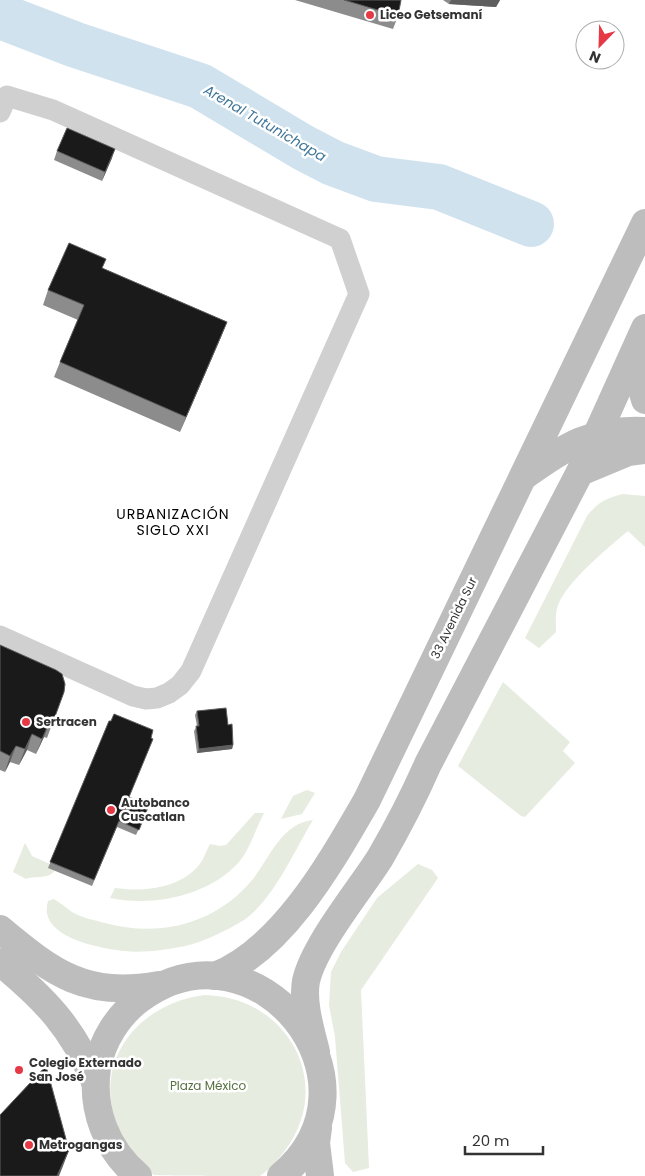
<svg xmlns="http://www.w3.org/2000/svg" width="645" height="1176" font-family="Poppins,sans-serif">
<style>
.green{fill:#e6ecdf}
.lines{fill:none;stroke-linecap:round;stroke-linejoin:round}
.river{stroke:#cfe2ee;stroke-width:46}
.street{stroke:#d0d0d0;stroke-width:21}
.secondary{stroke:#bdbdbd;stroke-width:28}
.wall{fill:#8c8c8c}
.shaded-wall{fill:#5f5f5f}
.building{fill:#1a1a1a;stroke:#5f5f5f}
.poi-dot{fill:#e63946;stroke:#fff;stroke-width:2}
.labels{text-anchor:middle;stroke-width:5;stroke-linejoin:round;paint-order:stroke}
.poi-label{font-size:12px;font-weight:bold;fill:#333;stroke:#fff;text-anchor:start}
.street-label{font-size:12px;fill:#333;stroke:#fff}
.park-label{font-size:12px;fill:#56703f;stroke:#fff}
.water-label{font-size:14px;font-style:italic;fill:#3f7597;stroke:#fff}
.neighbourhood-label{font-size:14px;letter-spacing:1px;fill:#000;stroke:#fff}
</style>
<rect width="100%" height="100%" fill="#fff"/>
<g class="green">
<path d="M 623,494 L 645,496 L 645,547 L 628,531 C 608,548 567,581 558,605 C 555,613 556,624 556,632 L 539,648 L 525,638 L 587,516 C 597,503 606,498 623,494 Z"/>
<polygon points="503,682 570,742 563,751 575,763 525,817 521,816 458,766"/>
<polygon points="307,790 315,793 302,814 281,819 293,796"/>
<path d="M 255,813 L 264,813 C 256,828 250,849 239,862 C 209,896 152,907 110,898 L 115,888 C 142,892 180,889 199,865 C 204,859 206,851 210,844 L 220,846 L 226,845 Z"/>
<path d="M 313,820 C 294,851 274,899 244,920 C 228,930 203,942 185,946 C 165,950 144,953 124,951 C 99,948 37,937 48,901 L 54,899 C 61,903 66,908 72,912 C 82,918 94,920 105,923 C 160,938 216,924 253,879 C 270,857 282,823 313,820 Z"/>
<path d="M 25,843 L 32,856 L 50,864 L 49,868 L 55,870 C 49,880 36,875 26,879 L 13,872 Z"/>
<polygon points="418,864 432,870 438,878 361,990 369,1168 353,1172 345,1163 335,1037 329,1005 331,972 341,952 377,898"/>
<path d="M 205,995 C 288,997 336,1084 284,1152 C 277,1161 270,1169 260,1176 C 245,1176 162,1176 154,1175 C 140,1167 132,1154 125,1141 C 85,1073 131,1004 205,995 Z"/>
</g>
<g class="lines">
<polyline class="river" points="0,16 76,45 200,86 304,148 333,163 376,179 439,187 531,224"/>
<polyline class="street" points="0,112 7,96 53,110 340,239 359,294 191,671 180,685 169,693 157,698 146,699 133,696 0,636"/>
<g class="secondary">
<polyline points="640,348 637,372 645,400"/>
<polyline points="580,472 628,452 645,450"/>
<path d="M 524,476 C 564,447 593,428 645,431"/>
<path d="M 0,929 C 54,974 86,998 159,985"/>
<path d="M 0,962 C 45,999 73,1028 95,1082"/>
<path d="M 215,976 C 283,949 331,862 367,800 L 645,223"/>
<path d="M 316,1052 C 311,1031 302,1003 306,981 C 314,945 359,891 380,858 C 398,827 414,796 428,764 L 580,472 L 645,328"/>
<polyline points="318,1128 316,1143 320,1176"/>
<path d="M 138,1176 C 106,1149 91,1109 97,1068 C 102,1041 118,1015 140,999 C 256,913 393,1082 281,1176"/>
</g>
</g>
<g class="wall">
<polygon points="295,0 401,0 398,16 393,29"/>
<polygon points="443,0 500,0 496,7 449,4"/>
<polygon points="57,151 112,158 102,181 54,160"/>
<polygon points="102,268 227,322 221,337 180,432 54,377 60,362 78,320 43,305 48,290"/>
<polygon points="0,645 64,692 47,738 44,737 36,754 27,750 19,765 10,762 5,772 0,770"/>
<polygon points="197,711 228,725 233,745 232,749 197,753 194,731 197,726 195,715"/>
<polygon points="109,721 129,797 147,811 136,835 117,827 92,886 48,868"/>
</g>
<g class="shaded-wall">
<polygon points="451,0 500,0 496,7 449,4"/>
<polygon points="115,149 112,158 102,181 105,172"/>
<polygon points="227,322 221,337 180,432 186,417"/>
<polygon points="50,721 44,737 36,754 42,739"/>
<polygon points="32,734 27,750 19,765 25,749"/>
<polygon points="233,745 232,749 197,753 199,749"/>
<polygon points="16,746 10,762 5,772 10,756"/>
<polygon points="69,1150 63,1166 59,1176 57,1176"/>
</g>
<g class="building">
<polygon points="344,0 401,0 398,16"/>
<polygon points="67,128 115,149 105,172 57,151"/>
<polygon points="69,243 106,259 102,268 227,322 186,417 60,362 84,305 48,290"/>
<polygon points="0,645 56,670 62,674 65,684 64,692 53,722 50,721 42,739 32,734 25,749 16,746 10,756 0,751"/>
<polygon points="226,708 228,725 232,724 233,745 199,749 196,726 199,726 197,711"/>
<polygon points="114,714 153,730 151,738 153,739 129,797 149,805 139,830 119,821 94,880 50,862 109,721 111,721"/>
<polygon points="46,1066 69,1150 57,1176 0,1176 0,1115"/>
</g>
<g class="poi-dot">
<circle cx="370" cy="15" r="5"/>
<circle cx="26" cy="722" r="5"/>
<circle cx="111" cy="810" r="5"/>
<circle cx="19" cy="1070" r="5"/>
<circle cx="29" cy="1145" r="5"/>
</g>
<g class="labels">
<g class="poi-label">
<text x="380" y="19">Liceo Getsemaní</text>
<text x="36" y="726">Sertracen</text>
<text x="121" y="807">Autobanco<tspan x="121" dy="14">Cuscatlan</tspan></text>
<text x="29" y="1067">Colegio Externado<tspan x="29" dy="14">San José</tspan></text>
<text x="39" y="1149">Metrogangas</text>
</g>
<g class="street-label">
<text transform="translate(454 618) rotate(-64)" y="4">33 Avenida Sur</text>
</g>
<g class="park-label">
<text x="208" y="1090">Plaza México</text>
</g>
<g class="water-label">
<text transform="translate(265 123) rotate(30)" y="5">Arenal Tutunichapa</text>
</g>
<g class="neighbourhood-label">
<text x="173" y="519">URBANIZACIÓN<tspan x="173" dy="16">SIGLO XXI</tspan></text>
</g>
</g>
<g transform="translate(600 45) rotate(203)"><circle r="24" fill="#ffffff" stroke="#adadad"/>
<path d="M0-4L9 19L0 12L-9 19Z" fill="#e63946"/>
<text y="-8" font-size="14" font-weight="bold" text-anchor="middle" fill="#333333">N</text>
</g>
<path d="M465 1146v8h78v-8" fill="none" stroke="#333333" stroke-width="2.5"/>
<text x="472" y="1146" font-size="15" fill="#333333" stroke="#ffffff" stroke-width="4" paint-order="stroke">20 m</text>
</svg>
